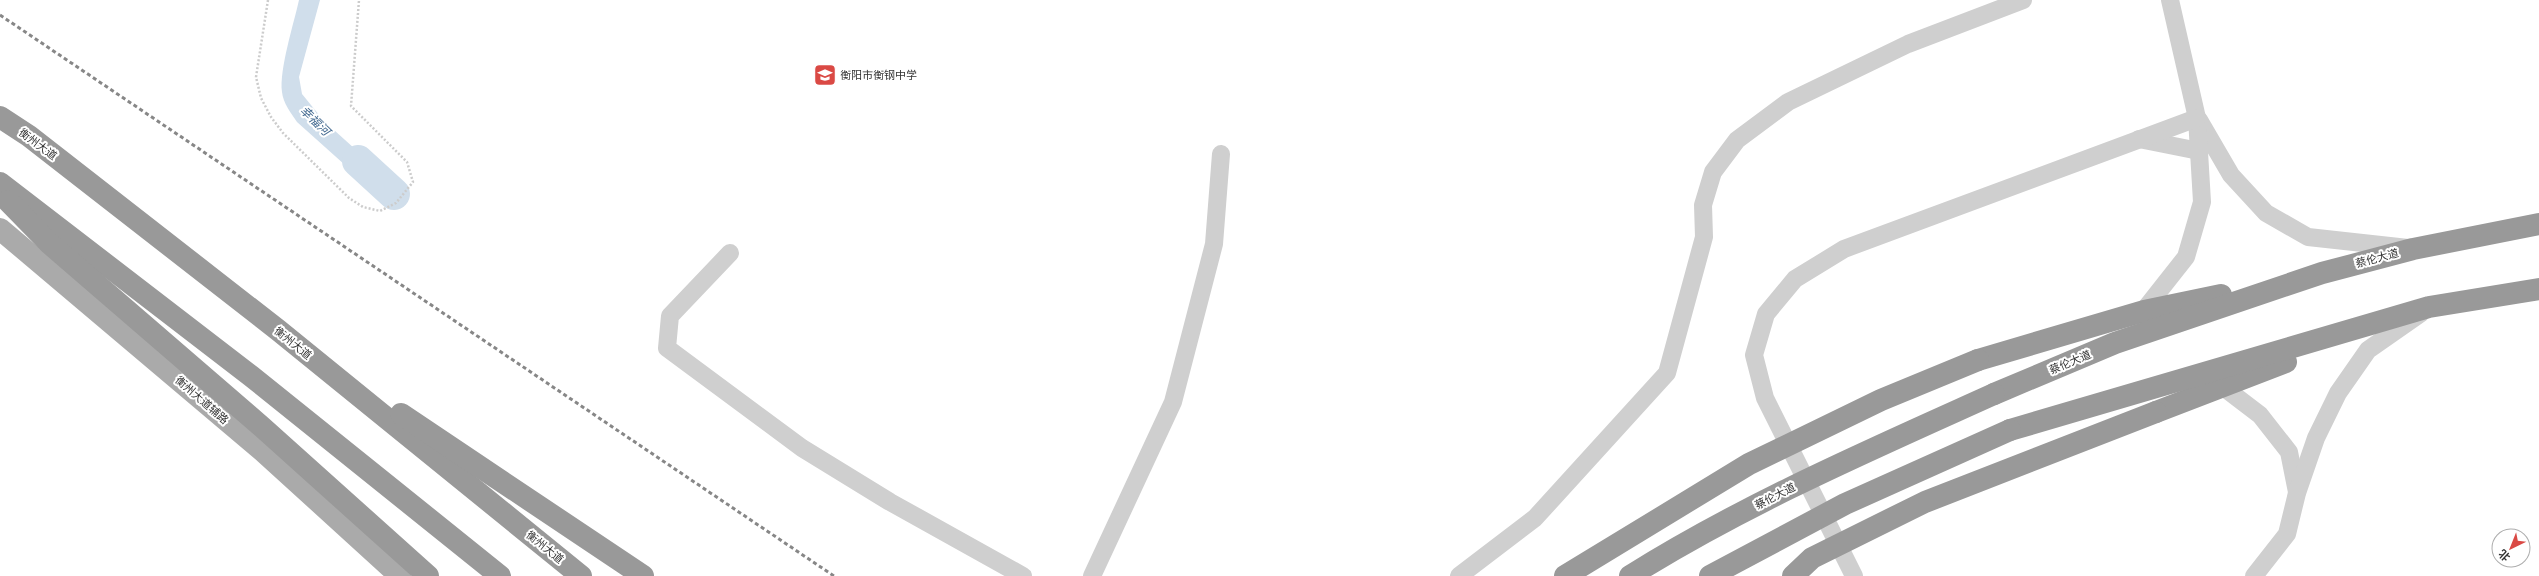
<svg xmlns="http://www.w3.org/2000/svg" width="2539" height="576" font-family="'Fira Sans Condensed','Noto Sans SC',sans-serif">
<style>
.water{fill:#d0deeb}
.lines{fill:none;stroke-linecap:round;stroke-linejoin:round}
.river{stroke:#d0deeb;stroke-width:32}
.path{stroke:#ccc;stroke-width:2.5;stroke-dasharray:2 2;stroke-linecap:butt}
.minor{stroke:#cfcfcf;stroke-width:18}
.major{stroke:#aaa;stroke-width:22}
.highway{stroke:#999;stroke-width:22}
.rail{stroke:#878787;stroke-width:3;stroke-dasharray:4 3;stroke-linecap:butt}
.highway-bridge{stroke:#999;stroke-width:22}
.labels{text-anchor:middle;stroke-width:4;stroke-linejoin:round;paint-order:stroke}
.poi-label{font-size:11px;fill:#323232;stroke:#fff;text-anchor:start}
.street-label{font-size:11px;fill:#323232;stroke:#fff}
.water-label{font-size:12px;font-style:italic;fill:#446a90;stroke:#fff}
</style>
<rect width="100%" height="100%" fill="#fff"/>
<path class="water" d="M 299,0 L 320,0 L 299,77 L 302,94 L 324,121 L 396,186 L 383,199 L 297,122 C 291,113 283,103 282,92 C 279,70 294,23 299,0 Z"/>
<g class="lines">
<polyline class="river" points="358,161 394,194"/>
<polyline class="path" points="268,0 256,77 261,98 271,117 283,133 349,198 363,207 380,211 396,203 413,182 407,162 351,106 359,0"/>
<g class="minor">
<polyline points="2199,120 2231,175 2266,213 2308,237 2408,248"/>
<polyline points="2139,139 2199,151"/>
<polyline points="730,253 670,316 667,348 802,448 890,502 1023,576"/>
<polyline points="2141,314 2186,257 2202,202 2197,118 2170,0"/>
<polyline points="2222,386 2260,415 2289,452 2297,492"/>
<polyline points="1092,576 1173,402 1214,244 1221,154"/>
<polyline points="1459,576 1535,518 1667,373 1704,237 1703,205 1713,172 1737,140 1788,102 1908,44 2023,0"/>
<polyline points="1854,576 1765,398 1754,355 1766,314 1795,279 1844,249 2197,118"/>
<polyline points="2254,576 2287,534 2297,493 2316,438 2338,393 2368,350 2421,313"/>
</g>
<polyline class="major" points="0,229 265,453 400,576"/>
<g class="highway">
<polyline points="0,117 29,136 278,330 581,576"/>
<polyline points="0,183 251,376 500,576"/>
<polyline points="8,201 50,244 262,427 428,576"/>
<polyline points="1978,360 2144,311 2221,295"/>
<polyline points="1994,394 2115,343 2322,273 2413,249 2539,224"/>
<polyline points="2156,412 2286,362"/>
<polyline points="401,414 643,576"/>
<polyline points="2010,430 2429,307 2539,289"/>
</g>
<polyline class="rail" points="0,15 834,576"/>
<g class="highway-bridge">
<polyline points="1565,576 1749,464 1881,400 1978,360"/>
<path d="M 1630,576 C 1745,504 1870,450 1994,394"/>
<polyline points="1710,576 1845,504 2010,430"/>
<polyline points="1793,576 1812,558 1925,502 2156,412"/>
</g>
</g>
<defs>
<g id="school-square" transform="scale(1.15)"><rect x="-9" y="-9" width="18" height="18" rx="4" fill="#da4944" stroke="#fff"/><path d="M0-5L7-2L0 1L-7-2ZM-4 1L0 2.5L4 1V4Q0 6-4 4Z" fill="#fff"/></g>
</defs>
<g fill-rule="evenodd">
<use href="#school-square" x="825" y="75"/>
</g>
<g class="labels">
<g class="poi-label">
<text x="840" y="79">衡阳市衡钢中学</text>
</g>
<g class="street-label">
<text transform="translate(38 144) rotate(37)" y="4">衡州大道</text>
<text transform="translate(2377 258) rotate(-15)" y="4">蔡伦大道</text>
<text transform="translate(293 343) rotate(39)" y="4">衡州大道</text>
<text transform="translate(2070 362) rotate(-23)" y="4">蔡伦大道</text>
<text transform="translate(202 400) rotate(41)" y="4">衡州大道辅路</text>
<text transform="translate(1775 496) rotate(-27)" y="4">蔡伦大道</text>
<text transform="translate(545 547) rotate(39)" y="4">衡州大道</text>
</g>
<g class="water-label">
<text transform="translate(315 121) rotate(44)" y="4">幸福河</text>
</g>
</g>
<g transform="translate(2511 548) rotate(223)"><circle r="19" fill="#ffffff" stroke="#adadad"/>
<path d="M0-3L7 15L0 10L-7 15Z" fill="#da4944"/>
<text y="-6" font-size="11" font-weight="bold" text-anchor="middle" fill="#323232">北</text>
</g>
</svg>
